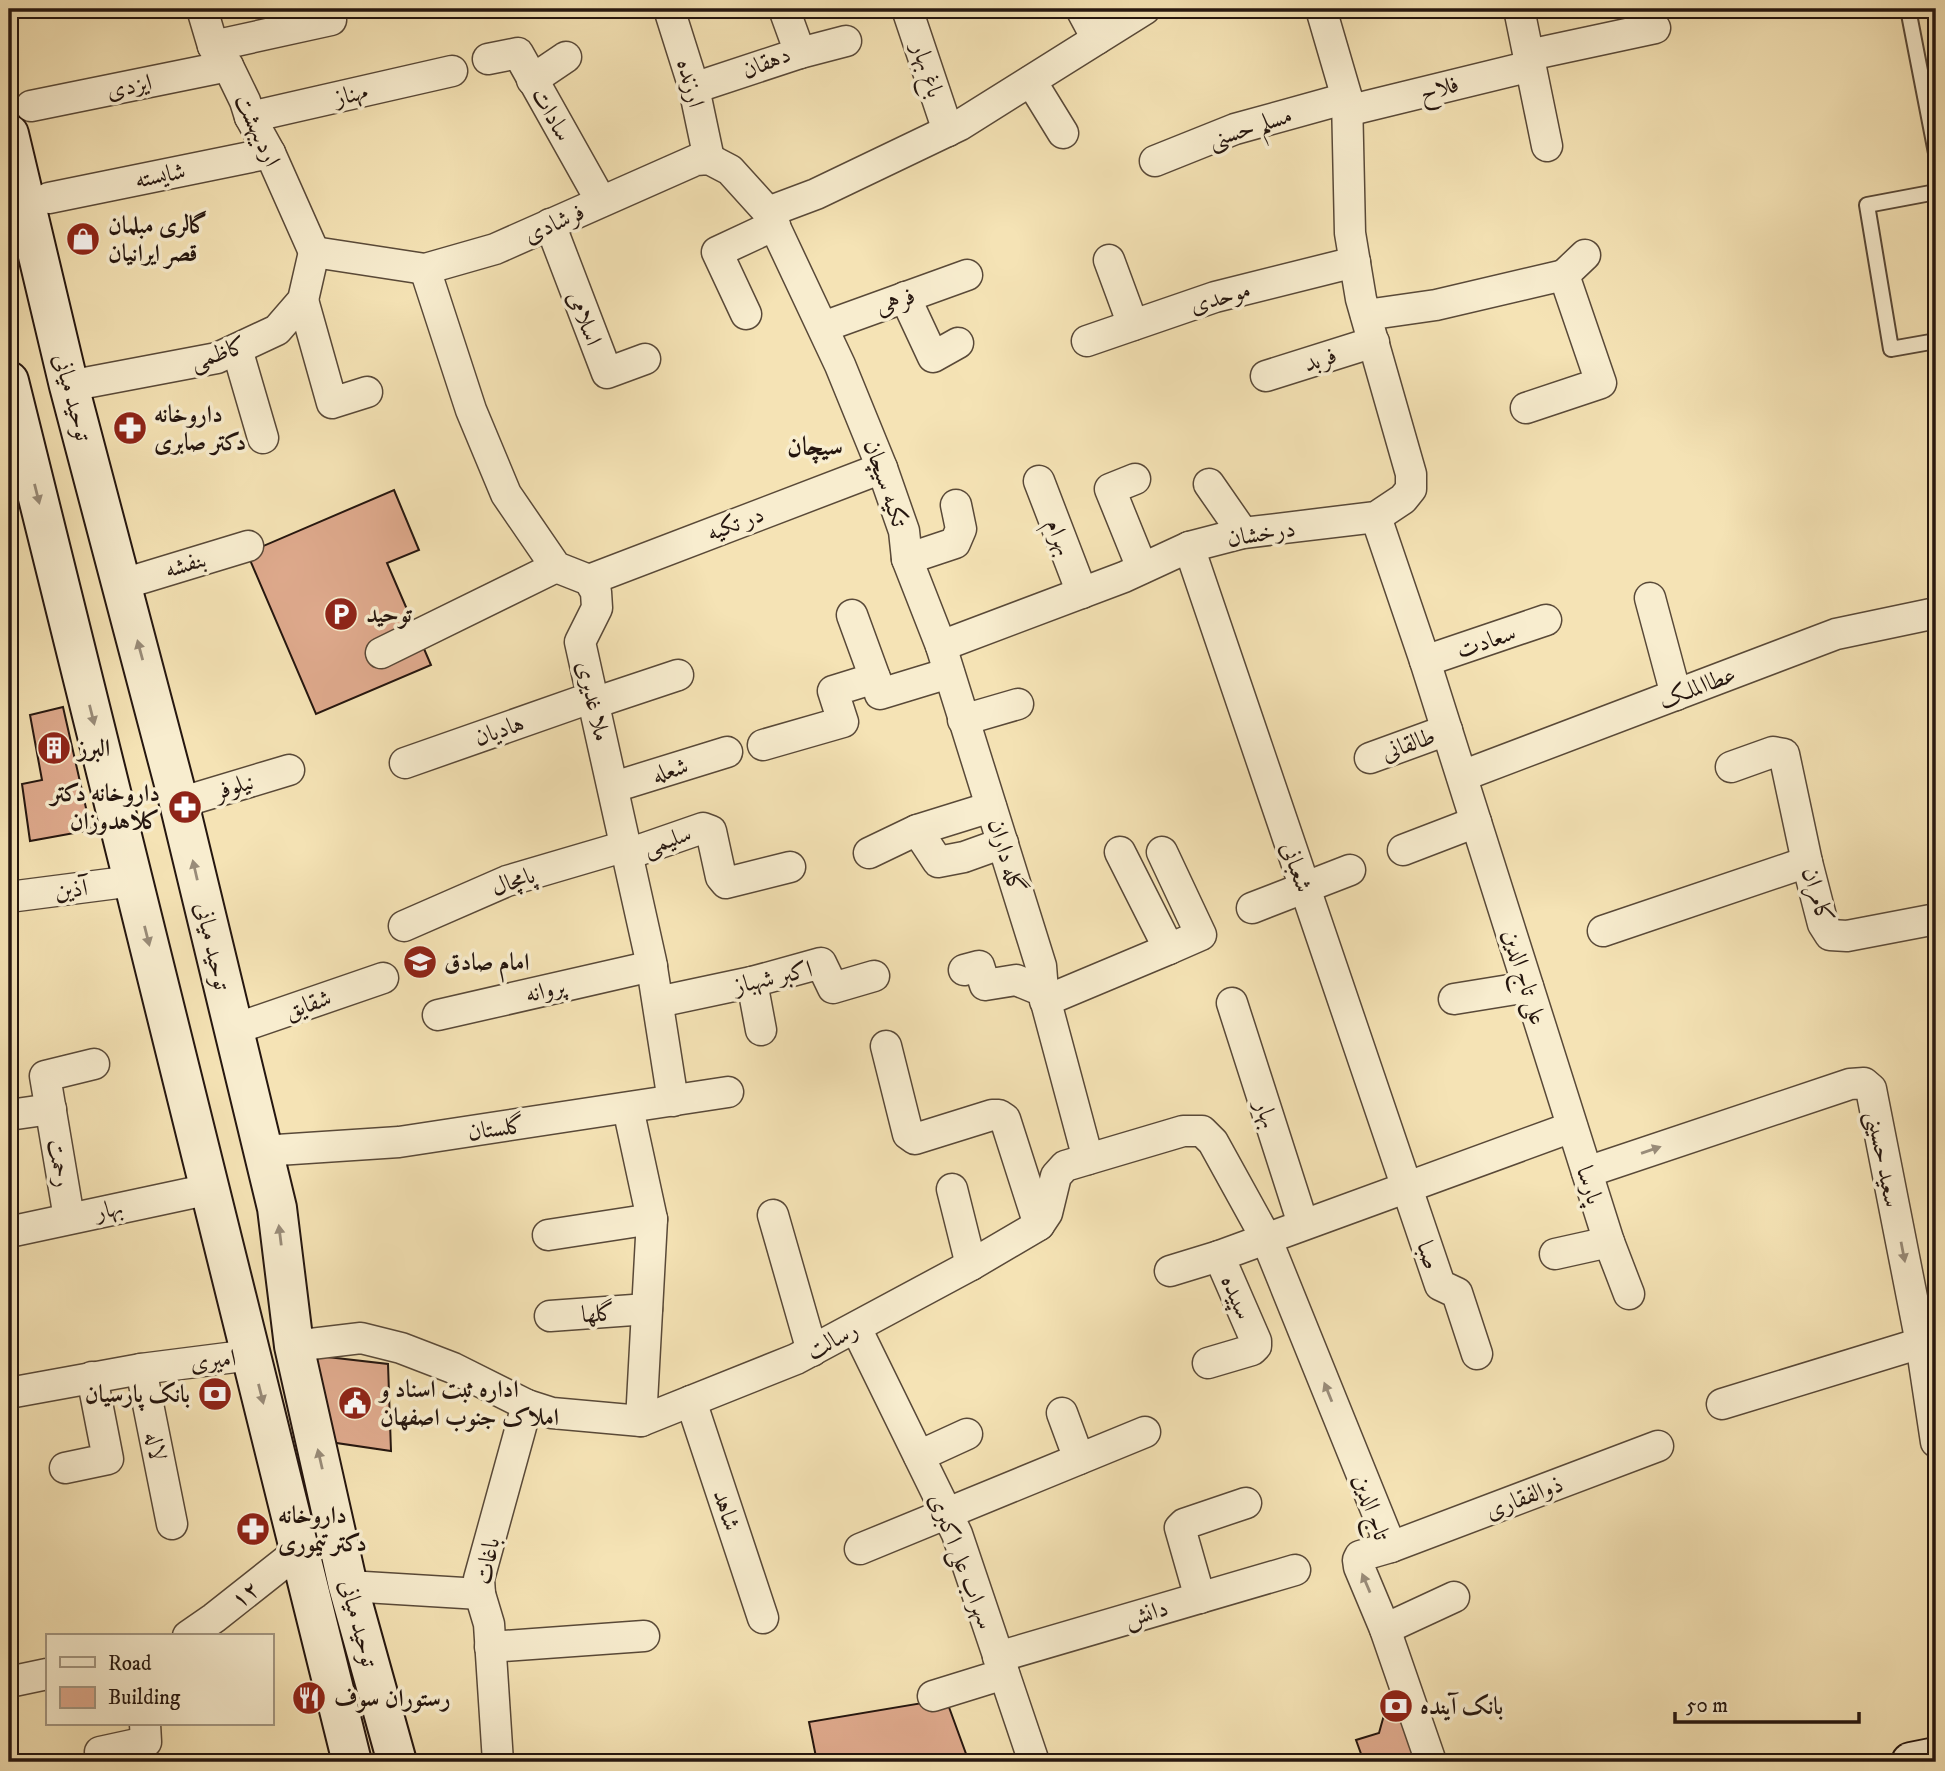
<svg xmlns="http://www.w3.org/2000/svg" width="1945" height="1771" font-family="'IM FELL DW Pica',Amiri,serif">
<style>
.building{fill:#dfaa8d;stroke:#25160f;stroke-width:2}
.lines{fill:none;stroke-linecap:round;stroke-linejoin:round}
.lane-casing{stroke:#594938;stroke-width:18}
.street-casing{stroke:#594938;stroke-width:33}
.secondary-casing{stroke:#25160f;stroke-width:42}
.lane{stroke:#f8edcf;stroke-width:14}
.street{stroke:#f8edcf;stroke-width:30}
.secondary{stroke:#f8edcf;stroke-width:38}
.oneway{fill:#998c79}
.labels{text-anchor:middle;stroke-width:7;stroke-linejoin:round;paint-order:stroke}
.street-label{font-size:24px;fill:#25160f;stroke:#f8edcf}
.poi-label{font-size:24px;font-weight:bold;fill:#25160f;stroke:#f8edcf;text-anchor:start}
.neighbourhood-label{font-size:26px;font-weight:bold;fill:#25160f;stroke:#f8edcf}
</style>
<rect width="100%" height="100%" fill="#f5e3b5"/>
<filter id="stains"><feTurbulence type="fractalNoise" baseFrequency=".00286" numOctaves="4"/><feColorMatrix values="0 0 0 0 .2 0 0 0 0 .09 0 0 0 0 .02 0 0 0 .5 -.17"/></filter>
<radialGradient id="worn" r=".72"><stop offset=".6" stop-color="#630" stop-opacity="0"/><stop offset="1" stop-color="#630" stop-opacity=".3"/></radialGradient>
<g class="building">
<polygon points="394,490 419,550 387,563 431,665 316,714 247,553"/>
<polygon points="63,707 91,830 30,841 22,784 42,780 30,715"/>
<polygon points="310,1355 388,1364 391,1451 330,1442"/>
<polygon points="1394,1679 1424,1753 1403,1762 1364,1762 1356,1740 1379,1733"/>
<polygon points="946,1699 969,1762 817,1762 809,1722"/>
</g>
<g class="lines">
<g class="lane-casing">
<g id="lane">
<polyline points="1908,9 1936,153"/>
<polyline points="1936,192 1867,205 1891,349 1936,341"/>
</g>
</g>
<g class="street-casing">
<g id="street">
<polyline points="202,9 213,46 228,66 245,101 250,117 270,153 314,252"/>
<polyline points="669,9 694,88 709,159"/>
<polyline points="907,9 948,131"/>
<polyline points="1081,9 1097,39"/>
<polyline points="1519,9 1547,146"/>
<polyline points="213,46 331,20"/>
<polyline points="800,53 846,41"/>
<polyline points="1529,55 1655,28"/>
<polyline points="488,59 518,53 601,201"/>
<polyline points="532,80 566,57"/>
<polyline points="1031,81 1063,133"/>
<polyline points="694,88 800,53 784,9"/>
<polyline points="31,106 228,66"/>
<polyline points="1347,111 1531,66"/>
<polyline points="250,117 452,71"/>
<polyline points="1155,161 1235,129 1347,98"/>
<polyline points="49,198 270,153"/>
<polyline points="768,212 816,194 960,125 1145,9"/>
<polyline points="550,224 607,373 645,359"/>
<polyline points="314,252 425,269 495,249 696,160 709,159 730,170 768,212 840,365 882,468 904,531 907,559 941,646 1041,966 1043,991 1088,1159"/>
<polyline points="1109,260 1133,325"/>
<polyline points="425,269 471,410 506,494 556,567 589,580 596,592 597,608 580,642 651,961 673,1101"/>
<polyline points="1564,275 1585,255"/>
<polyline points="905,297 933,357 958,343"/>
<polyline points="303,300 332,403 367,392"/>
<polyline points="746,314 717,252 775,225"/>
<polyline points="1366,315 1436,305 1564,275 1601,383 1526,408"/>
<polyline points="823,327 967,275"/>
<polyline points="1087,341 1215,297 1355,262"/>
<polyline points="237,349 263,438"/>
<polyline points="1266,376 1374,342"/>
<polyline points="69,386 217,358 277,330 303,300 314,252"/>
<polyline points="1135,479 1110,489 1142,568"/>
<polyline points="1039,481 1082,593"/>
<polyline points="1209,484 1243,533"/>
<polyline points="1376,517 1425,661 1609,1242 1629,1294"/>
<polyline points="1189,547 1440,1285 1457,1293 1477,1354"/>
<polyline points="907,559 955,543 961,529 956,505"/>
<polyline points="589,580 882,468"/>
<polyline points="123,584 248,546"/>
<polyline points="1650,598 1676,695"/>
<polyline points="852,615 875,678"/>
<polyline points="941,646 1124,577 1189,547 1243,533 1376,517 1403,499 1411,489 1411,474 1361,299 1350,233 1347,98 1321,9"/>
<polyline points="381,653 556,567"/>
<polyline points="1425,661 1546,620"/>
<polyline points="594,703 678,675"/>
<polyline points="963,720 1018,704"/>
<polyline points="763,745 843,722 833,691 875,678 880,694 949,673"/>
<polyline points="1370,758 1447,730"/>
<polyline points="405,763 593,697"/>
<polyline points="1731,767 1773,752 1784,754 1807,862 1823,924 1830,935 1847,936 1936,919"/>
<polyline points="1462,776 1836,634 1936,613"/>
<polyline points="614,787 727,752"/>
<polyline points="179,803 289,770"/>
<polyline points="917,830 991,807"/>
<polyline points="1403,850 1476,822"/>
<polyline points="1162,852 1201,935 1169,949"/>
<polyline points="869,853 917,830 938,862 964,857 1003,843"/>
<polyline points="628,854 703,828 711,831 721,877 726,883 790,867"/>
<polyline points="9,897 133,881"/>
<polyline points="1252,908 1350,870"/>
<polyline points="404,926 507,881 626,846"/>
<polyline points="1603,931 1807,862"/>
<polyline points="964,970 979,966 985,985 1016,980 1043,991"/>
<polyline points="752,982 761,1030"/>
<polyline points="1454,999 1528,987"/>
<polyline points="1045,1001 1169,949 1120,852"/>
<polyline points="658,1002 752,982 821,963 833,988 874,976"/>
<polyline points="1232,1003 1303,1224"/>
<polyline points="438,1015 652,966"/>
<polyline points="232,1030 383,978"/>
<polyline points="886,1046 908,1134 915,1139 992,1115 999,1115 1005,1119 1039,1225"/>
<polyline points="628,1108 652,1219 641,1421"/>
<polyline points="9,1115 51,1109"/>
<polyline points="262,1151 399,1142 728,1092"/>
<polyline points="1587,1172 1850,1084 1864,1083 1871,1089 1921,1343 1936,1442"/>
<polyline points="952,1189 971,1265"/>
<polyline points="773,1215 812,1351"/>
<polyline points="69,1218 45,1076 94,1064"/>
<polyline points="9,1232 210,1189"/>
<polyline points="548,1235 652,1219"/>
<polyline points="1555,1254 1609,1242"/>
<polyline points="1170,1271 1219,1256"/>
<polyline points="550,1316 647,1309"/>
<polyline points="856,1328 957,1534 1034,1762"/>
<polyline points="294,1346 361,1338 401,1348 453,1368 527,1405 552,1413 641,1421 796,1359 971,1265 1039,1225 1047,1213 1056,1176 1065,1166 1183,1131 1202,1131 1213,1142 1266,1238 1391,1547 1360,1556 1358,1560 1359,1567 1385,1629 1431,1762"/>
<polyline points="1208,1363 1252,1350 1256,1346 1256,1341 1219,1256 1572,1127"/>
<polyline points="141,1369 172,1524"/>
<polyline points="9,1393 141,1369 251,1355"/>
<polyline points="691,1401 763,1618"/>
<polyline points="1722,1404 1921,1343"/>
<polyline points="1062,1413 1079,1459"/>
<polyline points="919,1456 967,1434"/>
<polyline points="65,1468 108,1459 92,1377"/>
<polyline points="1391,1547 1658,1446"/>
<polyline points="860,1549 1145,1432"/>
<polyline points="348,1586 480,1594"/>
<polyline points="1200,1598 1180,1528 1184,1524 1246,1503"/>
<polyline points="1385,1629 1454,1597"/>
<polyline points="188,1636 214,1618 300,1550"/>
<polyline points="490,1647 644,1636"/>
<polyline points="998,1657 1295,1570"/>
<polyline points="9,1682 47,1674"/>
<polyline points="933,1696 1004,1674"/>
<polyline points="100,1752 146,1742 145,1724"/>
<polyline points="498,1762 489,1624 480,1594 479,1579 527,1405"/>
</g>
</g>
<g class="secondary-casing">
<g id="secondary">
<polyline points="9,134 69,386 179,803 277,1208 294,1346 348,1586 397,1762"/>
<polyline points="9,381 352,1762"/>
<polyline points="1911,1762 1936,1757"/>
</g>
</g>
<use href="#lane" class="lane"/>
<use href="#street" class="street"/>
<use href="#secondary" class="secondary"/>
</g>
<defs><path id="oneway-solid" d="M-6-.8H1V-3.2L6.5 0L1 3.2V.8H-6Z" transform="scale(1.75)"/></defs>
<g class="oneway">
<use href="#oneway-solid" transform="translate(37 494) rotate(76)"/>
<use href="#oneway-solid" transform="translate(140 650) rotate(-105)"/>
<use href="#oneway-solid" transform="translate(92 715) rotate(76)"/>
<use href="#oneway-solid" transform="translate(195 870) rotate(-103)"/>
<use href="#oneway-solid" transform="translate(147 936) rotate(76)"/>
<use href="#oneway-solid" transform="translate(1651 1150) rotate(-19)"/>
<use href="#oneway-solid" transform="translate(280 1235) rotate(-97)"/>
<use href="#oneway-solid" transform="translate(1903 1252) rotate(79)"/>
<use href="#oneway-solid" transform="translate(1328 1392) rotate(-112)"/>
<use href="#oneway-solid" transform="translate(261 1394) rotate(76)"/>
<use href="#oneway-solid" transform="translate(320 1459) rotate(-103)"/>
<use href="#oneway-solid" transform="translate(1366 1583) rotate(-113)"/>
</g>
<defs>
<g id="shop-disc" transform="scale(1.75)"><circle r="9.5" fill="#8f2418" stroke="#f8edcf"/><path d="M-5-2.5h2.3a2.7 3.5 0 0 1 5.4 0H5L5.5 6h-11ZM-1.5-2.5h3a1.5 2.3 0 0 0-3 0Z" fill="#fff"/></g>
<g id="pharmacy-disc" transform="scale(1.75)"><circle r="9.5" fill="#8f2418" stroke="#f8edcf"/><path d="M-2-6h4v4h4v4h-4v4h-4v-4h-4v-4h4Z" fill="#fff"/></g>
<g id="parking-disc" transform="scale(1.75)"><circle r="9.5" fill="#8f2418" stroke="#f8edcf"/><path d="M-3.5-5.5H1a3.5 3.5 0 0 1 0 7H-1V5.5H-3.5ZM-1-3.4V-.6H.8a1.4 1.4 0 0 0 0-2.8Z" fill="#fff"/></g>
<g id="building-disc" transform="scale(1.75)"><circle r="9.5" fill="#8f2418" stroke="#f8edcf"/><path d="M-4-6H4V6H1V3H-1V6H-4ZM-2.5-4.3h1.7v1.8h-1.7ZM.8-4.3h1.7v1.8H.8ZM-2.5-1h1.7V.8h-1.7ZM.8-1h1.7V.8H.8Z" fill="#fff"/></g>
<g id="school-disc" transform="scale(1.75)"><circle r="9.5" fill="#8f2418" stroke="#f8edcf"/><path d="M0-5L7-2L0 1L-7-2ZM-4 1L0 2.5L4 1V4Q0 6-4 4Z" fill="#fff"/></g>
<g id="bank-disc" transform="scale(1.75)"><circle r="9.5" fill="#8f2418" stroke="#f8edcf"/><path d="M-6-4H6V4H-6ZM0-2.3a2.3 2.3 0 1 0 0 4.6a2.3 2.3 0 1 0 0-4.6Z" fill="#fff"/></g>
<g id="civic-disc" transform="scale(1.75)"><circle r="9.5" fill="#8f2418" stroke="#f8edcf"/><path d="M-.6-6.5H3V-4.5H.6V-3L4-1V1h2V6H-6V1h2V-1L-.6-3ZM-1.2 2.5V6h2.4V2.5Z" fill="#fff"/></g>
<g id="restaurant-disc" transform="scale(1.75)"><circle r="9.5" fill="#8f2418" stroke="#f8edcf"/><path d="M-5-6h1v4h1v-4h1v4h1v-4h1v5L-1.5 .5V6h-2V.5L-5-1ZM5-6V6H3V1.5H1.5Q1.5-4 5-6Z" fill="#fff"/></g>
</defs>
<g fill-rule="evenodd">
<use href="#shop-disc" x="83" y="239"/>
<use href="#pharmacy-disc" x="130" y="428"/>
<use href="#parking-disc" x="341" y="614"/>
<use href="#building-disc" x="54" y="748"/>
<use href="#pharmacy-disc" x="185" y="807"/>
<use href="#school-disc" x="420" y="962"/>
<use href="#bank-disc" x="215" y="1394"/>
<use href="#civic-disc" x="355" y="1403"/>
<use href="#pharmacy-disc" x="253" y="1529"/>
<use href="#restaurant-disc" x="309" y="1698"/>
<use href="#bank-disc" x="1396" y="1706"/>
</g>
<g class="labels">
<g class="street-label">
<text transform="translate(766 62) rotate(-22)" y="8">دهقان</text>
<text transform="translate(928 70) rotate(72)" y="8">باغ بهار</text>
<text transform="translate(691 83) rotate(75)" y="8">ارزنده</text>
<text transform="translate(129 86) rotate(-12)" y="8">ایزدی</text>
<text transform="translate(1439 88) rotate(-14)" y="8">فلاح</text>
<text transform="translate(351 94) rotate(-13)" y="8">مهناز</text>
<text transform="translate(552 114) rotate(60)" y="8">سادات</text>
<text transform="translate(1250 127) rotate(-18)" y="8">مسلم حسنی</text>
<text transform="translate(258 130) rotate(65)" y="8">اردیبهشت</text>
<text transform="translate(160 175) rotate(-11)" y="8">شایسته</text>
<text transform="translate(554 223) rotate(-24)" y="8">فرشادی</text>
<text transform="translate(1220 297) rotate(-16)" y="8">موحدی</text>
<text transform="translate(895 301) rotate(-20)" y="8">فرهی</text>
<text transform="translate(585 318) rotate(69)" y="8">اسلامی</text>
<text transform="translate(218 353) rotate(-18)" y="8">کاظمی</text>
<text transform="translate(1320 359) rotate(-18)" y="8">فربد</text>
<text transform="translate(73 397) rotate(75)" y="8">توحید میانی</text>
<text transform="translate(886 483) rotate(71)" y="8">تکیه سیچان</text>
<text transform="translate(735 523) rotate(-21)" y="8">در تکیه</text>
<text transform="translate(1261 533) rotate(-9)" y="8">درخشان</text>
<text transform="translate(1060 537) rotate(69)" y="8">بهرام</text>
<text transform="translate(185 564) rotate(-17)" y="8">بنفشه</text>
<text transform="translate(1486 641) rotate(-19)" y="8">سعادت</text>
<text transform="translate(1697 687) rotate(-21)" y="8">عطاالملک</text>
<text transform="translate(594 701) rotate(77)" y="8">ملا غدیری</text>
<text transform="translate(499 730) rotate(-19)" y="8">هادیان</text>
<text transform="translate(1408 744) rotate(-20)" y="8">طالقانی</text>
<text transform="translate(670 770) rotate(-17)" y="8">شعله</text>
<text transform="translate(234 786) rotate(-17)" y="8">نیلوفر</text>
<text transform="translate(667 840) rotate(-19)" y="8">سلیمی</text>
<text transform="translate(1007 856) rotate(73)" y="8">گله داران</text>
<text transform="translate(1297 867) rotate(71)" y="8">شعبانی</text>
<text transform="translate(513 881) rotate(-19)" y="8">پامچال</text>
<text transform="translate(71 889) rotate(-7)" y="8">آذین</text>
<text transform="translate(1818 895) rotate(73)" y="8">کامران</text>
<text transform="translate(213 946) rotate(77)" y="8">توحید میانی</text>
<text transform="translate(773 977) rotate(-13)" y="8">اکبر شهباز</text>
<text transform="translate(1525 977) rotate(73)" y="8">علی تاج الدین</text>
<text transform="translate(545 990) rotate(-13)" y="8">پروانه</text>
<text transform="translate(308 1004) rotate(-19)" y="8">شقایق</text>
<text transform="translate(1267 1114) rotate(72)" y="8">بهار</text>
<text transform="translate(496 1128) rotate(-8)" y="8">گلستان</text>
<text transform="translate(1884 1159) rotate(79)" y="8">سعید حسینی</text>
<text transform="translate(60 1163) rotate(80)" y="8">رحمت</text>
<text transform="translate(1590 1185) rotate(72)" y="8">پارسا</text>
<text transform="translate(109 1209) rotate(-12)" y="8">بهار</text>
<text transform="translate(1429 1255) rotate(71)" y="8">صبا</text>
<text transform="translate(1237 1297) rotate(67)" y="8">سپیده</text>
<text transform="translate(598 1313) rotate(-4)" y="8">گلها</text>
<text transform="translate(832 1340) rotate(-28)" y="8">رسالت</text>
<text transform="translate(213 1360) rotate(-7)" y="8">امیری</text>
<text transform="translate(156 1446) rotate(79)" y="8">لاله</text>
<text transform="translate(1524 1497) rotate(-21)" y="8">ذوالفقاری</text>
<text transform="translate(1372 1507) rotate(71)" y="8">تاج الدین</text>
<text transform="translate(727 1510) rotate(72)" y="8">شاهد</text>
<text transform="translate(487 1561) rotate(-79)" y="8">باغات</text>
<text transform="translate(962 1561) rotate(69)" y="8">سهراب علی اکبری</text>
<text transform="translate(245 1594) rotate(-39)" y="8">۱۲</text>
<text transform="translate(1146 1613) rotate(-16)" y="8">دانش</text>
<text transform="translate(359 1623) rotate(75)" y="8">توحید میانی</text>
</g>
<g class="poi-label">
<text x="108" y="233">گالری مبلمان<tspan x="108" dy="28">قصر ایرانیان</tspan></text>
<text x="154" y="422">داروخانه<tspan x="154" dy="28">دکتر صابری</tspan></text>
<text x="366" y="622">توحید</text>
<text x="78" y="756">البرز</text>
<text x="160" y="801" text-anchor="end">داروخانه دکتر<tspan x="160" dy="28">کلاهدوزان</tspan></text>
<text x="444" y="970">امام صادق</text>
<text x="380" y="1397">اداره ثبت اسناد و<tspan x="380" dy="28">املاک جنوب اصفهان</tspan></text>
<text x="190" y="1402" text-anchor="end">بانک پارسیان</text>
<text x="278" y="1523">داروخانه<tspan x="278" dy="28">دکتر تیموری</tspan></text>
<text x="334" y="1706">رستوران سوف</text>
<text x="1420" y="1714">بانک آینده</text>
</g>
<g class="neighbourhood-label">
<text x="815" y="455">سیچان</text>
</g>
</g>
<rect width="1945" height="1771" fill="none" stroke="#f5e3b5" stroke-width="35"/>
<rect x="10" y="10" width="1924" height="1750" fill="none" stroke="#25160f" stroke-width="3.5"/>
<rect x="18" y="18" width="1910" height="1736" fill="none" stroke="#25160f" stroke-width="2"/>
<rect x="46" y="1634" width="228" height="91" fill="#f8edcf" stroke="#a49782" stroke-width="2"/>
<rect x="60" y="1657" width="35" height="10" fill="#f8edcf" stroke="#a49782" stroke-width="2"/>
<text x="108" y="1670" font-size="21" fill="#25160f">Road</text>
<rect x="60" y="1687" width="35" height="21" fill="#dfaa8d" stroke="#a49782" stroke-width="2"/>
<text x="108" y="1704" font-size="21" fill="#25160f">Building</text>
<path d="M1675 1712v10h184v-10" fill="none" stroke="#25160f" stroke-width="3.5"/>
<text x="1686" y="1712" font-size="21" fill="#25160f" stroke="#f8edcf" stroke-width="5" paint-order="stroke">50 m</text>
<rect width="100%" height="100%" filter="url(#stains)"/>
<rect width="100%" height="100%" fill="url(#worn)"/>
</svg>
